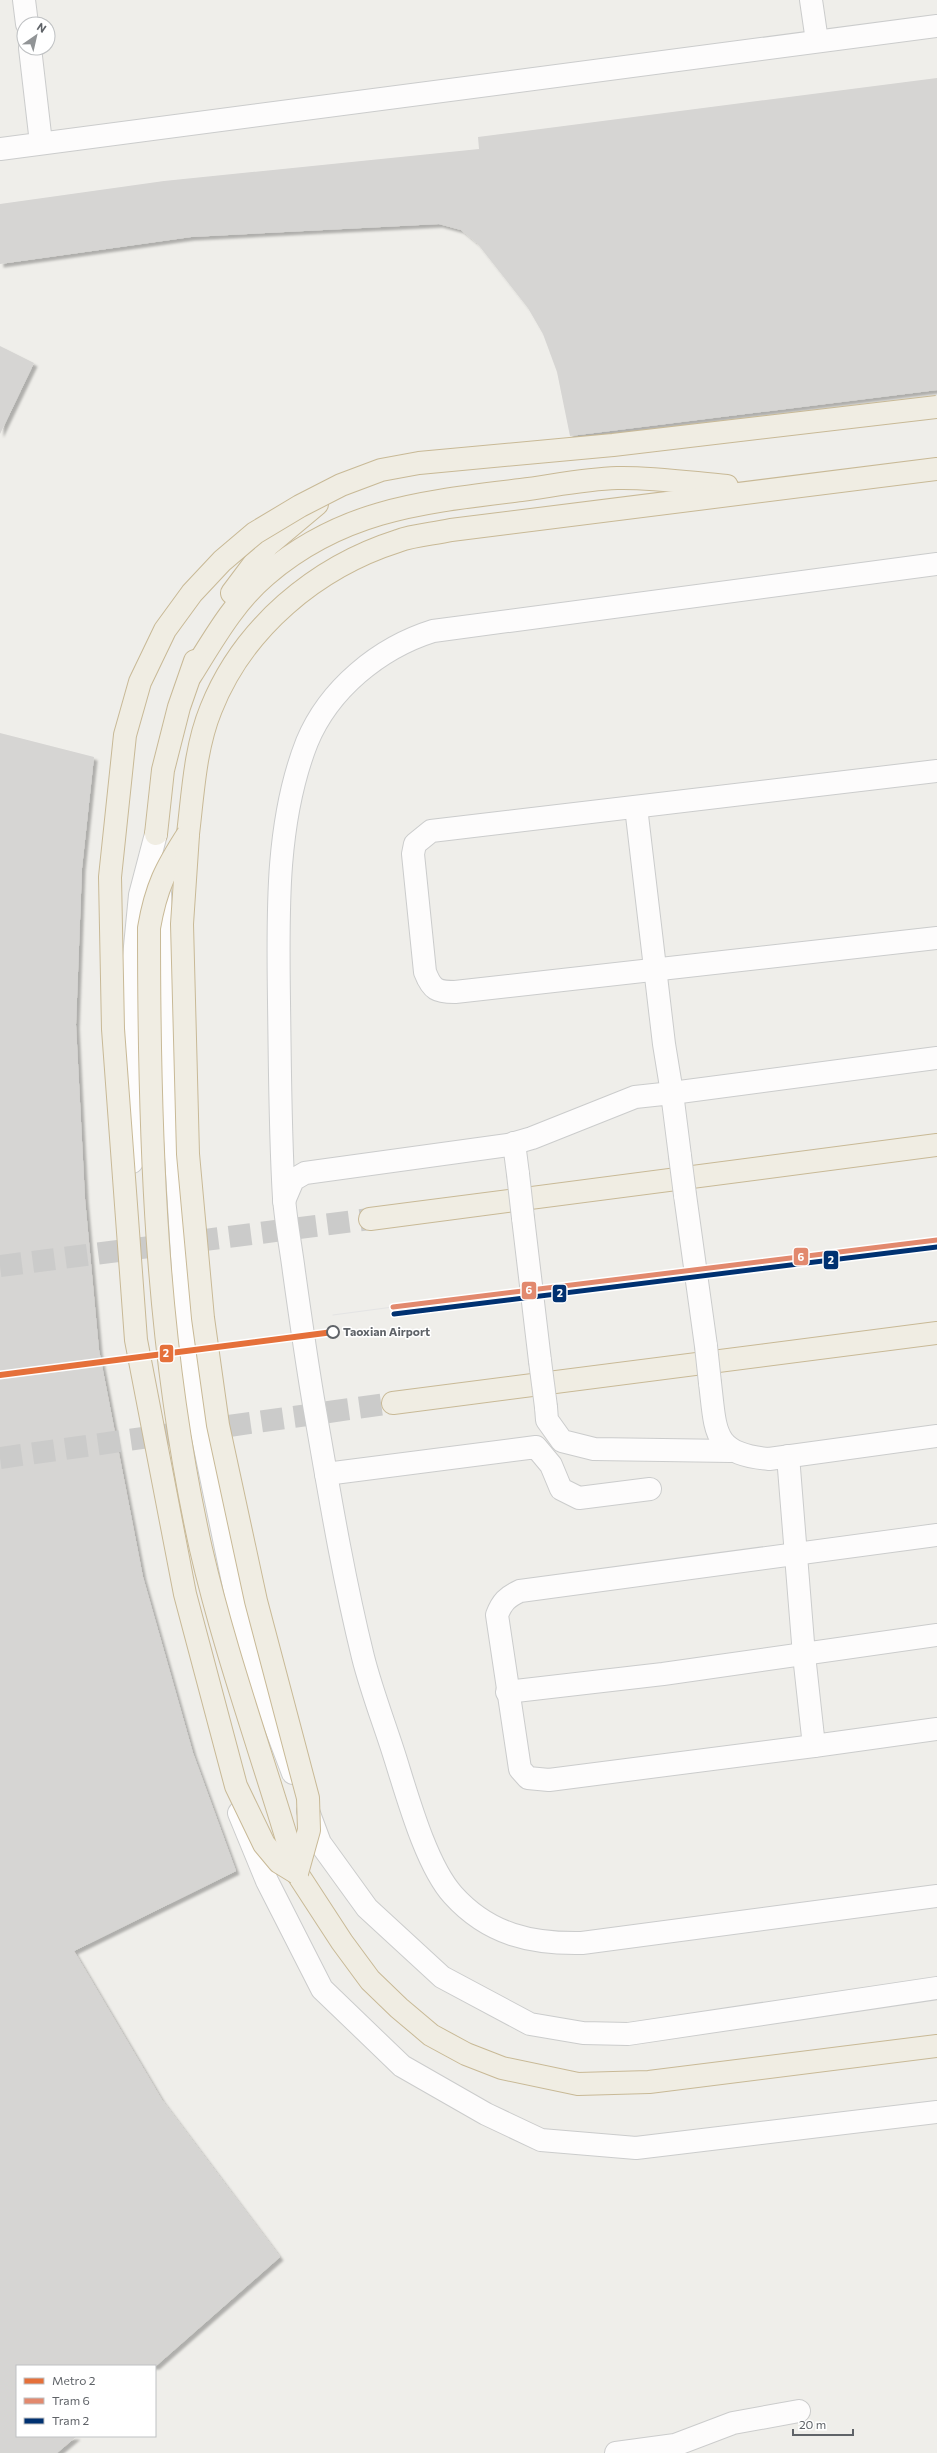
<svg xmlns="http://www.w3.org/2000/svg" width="937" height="2453" font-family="Commissioner,sans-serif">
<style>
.building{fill:#d6d5d3;filter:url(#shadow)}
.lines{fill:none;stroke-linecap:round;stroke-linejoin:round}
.highway-tunnel{stroke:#cbcbca;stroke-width:22;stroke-dasharray:22 11;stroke-linecap:butt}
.minor-casing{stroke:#cbcccc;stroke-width:24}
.highway-casing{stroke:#c8b996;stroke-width:24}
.minor{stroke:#fdfcfc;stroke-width:22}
.highway{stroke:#f0ede3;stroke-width:22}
.tram{stroke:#e4e4e4;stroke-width:1}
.minor-bridge-casing{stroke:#cbcccc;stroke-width:24;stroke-linecap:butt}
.highway-bridge-casing{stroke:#c8b996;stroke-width:24;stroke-linecap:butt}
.minor-bridge{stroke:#fdfcfc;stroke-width:22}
.highway-bridge{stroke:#f0ede3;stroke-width:22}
.tram-1-casing{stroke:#fff;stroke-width:8}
.tram-2-casing{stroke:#fff;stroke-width:8}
.tram-1{stroke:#e2896e;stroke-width:5}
.tram-2{stroke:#003171;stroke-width:5}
.metro-1-casing{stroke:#fff;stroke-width:9}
.metro-1{stroke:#e5703a;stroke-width:6}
.stop-dot{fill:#fff;stroke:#5f6368;stroke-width:2}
.labels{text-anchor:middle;stroke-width:3;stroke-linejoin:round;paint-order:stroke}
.stop-label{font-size:12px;font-weight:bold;fill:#5f6368;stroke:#fff;text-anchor:start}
.line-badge{stroke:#fff;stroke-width:1.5}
.badge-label{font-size:11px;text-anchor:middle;font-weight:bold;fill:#fff}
</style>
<defs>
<filter id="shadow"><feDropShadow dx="3.5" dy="3.5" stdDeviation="1" flood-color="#0004"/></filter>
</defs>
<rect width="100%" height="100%" fill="#efeeea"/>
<g class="building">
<polygon points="937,78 937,390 570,436 557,372 543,334 528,308 477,243 461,230 439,224 191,237 0,264 0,204 164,181 479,149 478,137"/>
<polygon points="0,346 34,363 0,434"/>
<polygon points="0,733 94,757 82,868 76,1025 85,1199 99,1350 143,1577 193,1753 236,1871 74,1951 162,2100 280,2257 156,2366 17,2366 17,2436 77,2436 57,2453 0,2453"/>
</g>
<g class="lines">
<g class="highway-tunnel">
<polyline points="0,1266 370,1219"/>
<polyline points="0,1458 393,1403"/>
</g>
<g class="minor-casing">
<g id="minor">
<polyline points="24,0 27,24"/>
<polyline points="811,0 817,41"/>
<polyline points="30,48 41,143"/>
<polyline points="0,149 937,26"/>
<path d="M 937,564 L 433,631 C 379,648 329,689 307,742 C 275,823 278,917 279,1002 C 280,1068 280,1133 284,1198 C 286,1223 291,1248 294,1272 C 300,1315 306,1357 313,1399 C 328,1485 342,1572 363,1657 C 371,1689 383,1720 393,1751 C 406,1791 425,1864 453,1895 C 489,1935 532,1944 582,1943 L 937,1896"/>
<path d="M 937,771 L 431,831 L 415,844 L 413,854 L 425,972 C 432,990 437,992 455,992 L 937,938"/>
<polyline points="636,807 664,1044 672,1093 937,1058"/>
<polyline points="160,893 189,1371 248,1654 293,1773"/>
<polyline points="514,1143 518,1174"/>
<polyline points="132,1162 133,967 140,895 156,834"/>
<polyline points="685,1195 706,1346"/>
<polyline points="284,1201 293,1180 305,1173 508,1145 532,1138 635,1097 672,1093 680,1156"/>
<polyline points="523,1218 540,1361"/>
<path d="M 710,1383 C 716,1432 712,1454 769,1459 L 937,1436"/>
<polyline points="546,1407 547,1420 562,1441 594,1449 731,1451"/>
<polyline points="788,1456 804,1655 814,1746 937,1729"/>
<polyline points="326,1474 536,1447 551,1465 561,1489 579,1498 650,1489"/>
<polyline points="507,1692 663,1674 937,1635"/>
<path d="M 814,1746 L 549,1780 L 528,1778 L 520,1769 L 497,1615 C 502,1602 507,1597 520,1591 L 937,1535"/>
<polyline points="308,1811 320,1843 367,1908 442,1977 530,2024 583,2033 628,2034 937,1988"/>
<polyline points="239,1813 267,1881 322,1989 402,2066 486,2114 541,2140 636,2148 937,2112"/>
<polyline points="616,2453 675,2445 733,2423 799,2411"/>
</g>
</g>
<g class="highway-casing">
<g id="highway">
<polyline points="232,593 268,545 317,504"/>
<path d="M 191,675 C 213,640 234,602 266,575 C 343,509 424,502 521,490 C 552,486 585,479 617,478 C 652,477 692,483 727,486"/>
<polyline points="156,834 163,770 179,707 195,661"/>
<path d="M 188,834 C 193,793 195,748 211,709 C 243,628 316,567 398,541 C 414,535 434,534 451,530 L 937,469"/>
<polyline points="370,1219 937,1145"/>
<polyline points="393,1403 937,1333"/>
<polyline points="297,1873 342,1942 370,1980 399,2008 431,2035 466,2054 502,2068 578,2084 649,2082 937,2046"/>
</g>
</g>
<use href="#minor" class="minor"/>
<use href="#highway" class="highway"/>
<polyline class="tram" points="333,1315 393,1307"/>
<g class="minor-bridge-casing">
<g id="minor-bridge">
<polyline points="680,1156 685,1195"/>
<polyline points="518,1174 523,1218"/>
<polyline points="706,1346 710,1383"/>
<polyline points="540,1361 546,1407"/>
</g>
</g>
<g class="highway-bridge-casing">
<g id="highway-bridge">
<path d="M 188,834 C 166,868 156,887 149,928 C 149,1136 155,1344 201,1549 C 226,1658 266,1765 297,1873"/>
<polyline points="188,835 182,924 188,1154 203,1318 218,1425 256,1601 308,1798 309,1830 297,1873"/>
<polyline points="297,1873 279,1862 264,1844 236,1786 185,1594 136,1340 113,1029 110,877 125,735 140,682 165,630 192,593 222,561 255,533 300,506 341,485 381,470 419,463 613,445 937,407"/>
</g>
</g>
<use href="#minor-bridge" class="minor-bridge"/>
<use href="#highway-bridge" class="highway-bridge"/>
<g class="tram-1-casing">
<polyline id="tram-1" points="393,1307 937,1240"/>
</g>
<g class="tram-2-casing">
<polyline id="tram-2" points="394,1314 937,1247"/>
</g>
<use href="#tram-1" class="tram-1"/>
<use href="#tram-2" class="tram-2"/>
<g class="metro-1-casing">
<polyline id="metro-1" points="0,1375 333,1332"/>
</g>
<use href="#metro-1" class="metro-1"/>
</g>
<circle class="stop-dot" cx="333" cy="1332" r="6"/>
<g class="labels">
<g class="stop-label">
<text x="343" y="1336">Taoxian Airport</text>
</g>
</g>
<g class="line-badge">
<rect x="793" y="1247" width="16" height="19" rx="4" fill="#e2896e"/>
<rect x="823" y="1250" width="16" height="20" rx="4" fill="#003171"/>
<rect x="521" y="1281" width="16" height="19" rx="4" fill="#e2896e"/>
<rect x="552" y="1284" width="15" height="19" rx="4" fill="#003171"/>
<rect x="159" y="1344" width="15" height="19" rx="4" fill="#e5703a"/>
</g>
<g class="badge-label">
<text x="801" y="1261">6</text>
<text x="831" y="1264">2</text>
<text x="529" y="1294">6</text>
<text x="560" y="1297">2</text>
<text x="166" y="1357">2</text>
</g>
<rect x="16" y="2365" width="140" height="72" fill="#ffffff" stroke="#bfc1c3"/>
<rect x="24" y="2378" width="20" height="6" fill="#e5703a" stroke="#bfc1c3"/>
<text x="52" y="2385" font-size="12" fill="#5f6368">Metro 2</text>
<rect x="24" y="2398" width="20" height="6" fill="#e2896e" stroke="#bfc1c3"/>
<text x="52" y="2405" font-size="12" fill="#5f6368">Tram 6</text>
<rect x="24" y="2418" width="20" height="6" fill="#003171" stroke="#bfc1c3"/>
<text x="52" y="2425" font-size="12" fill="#5f6368">Tram 2</text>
<g transform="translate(36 36) rotate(34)"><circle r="19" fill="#ffffff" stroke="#bfc1c3"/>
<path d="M0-3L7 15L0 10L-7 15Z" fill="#919496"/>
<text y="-6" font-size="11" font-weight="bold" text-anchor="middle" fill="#5f6368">N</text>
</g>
<path d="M793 2429v6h60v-6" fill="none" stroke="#5f6368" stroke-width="2"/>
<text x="799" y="2429" font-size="12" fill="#5f6368" stroke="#ffffff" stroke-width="3" paint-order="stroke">20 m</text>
</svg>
